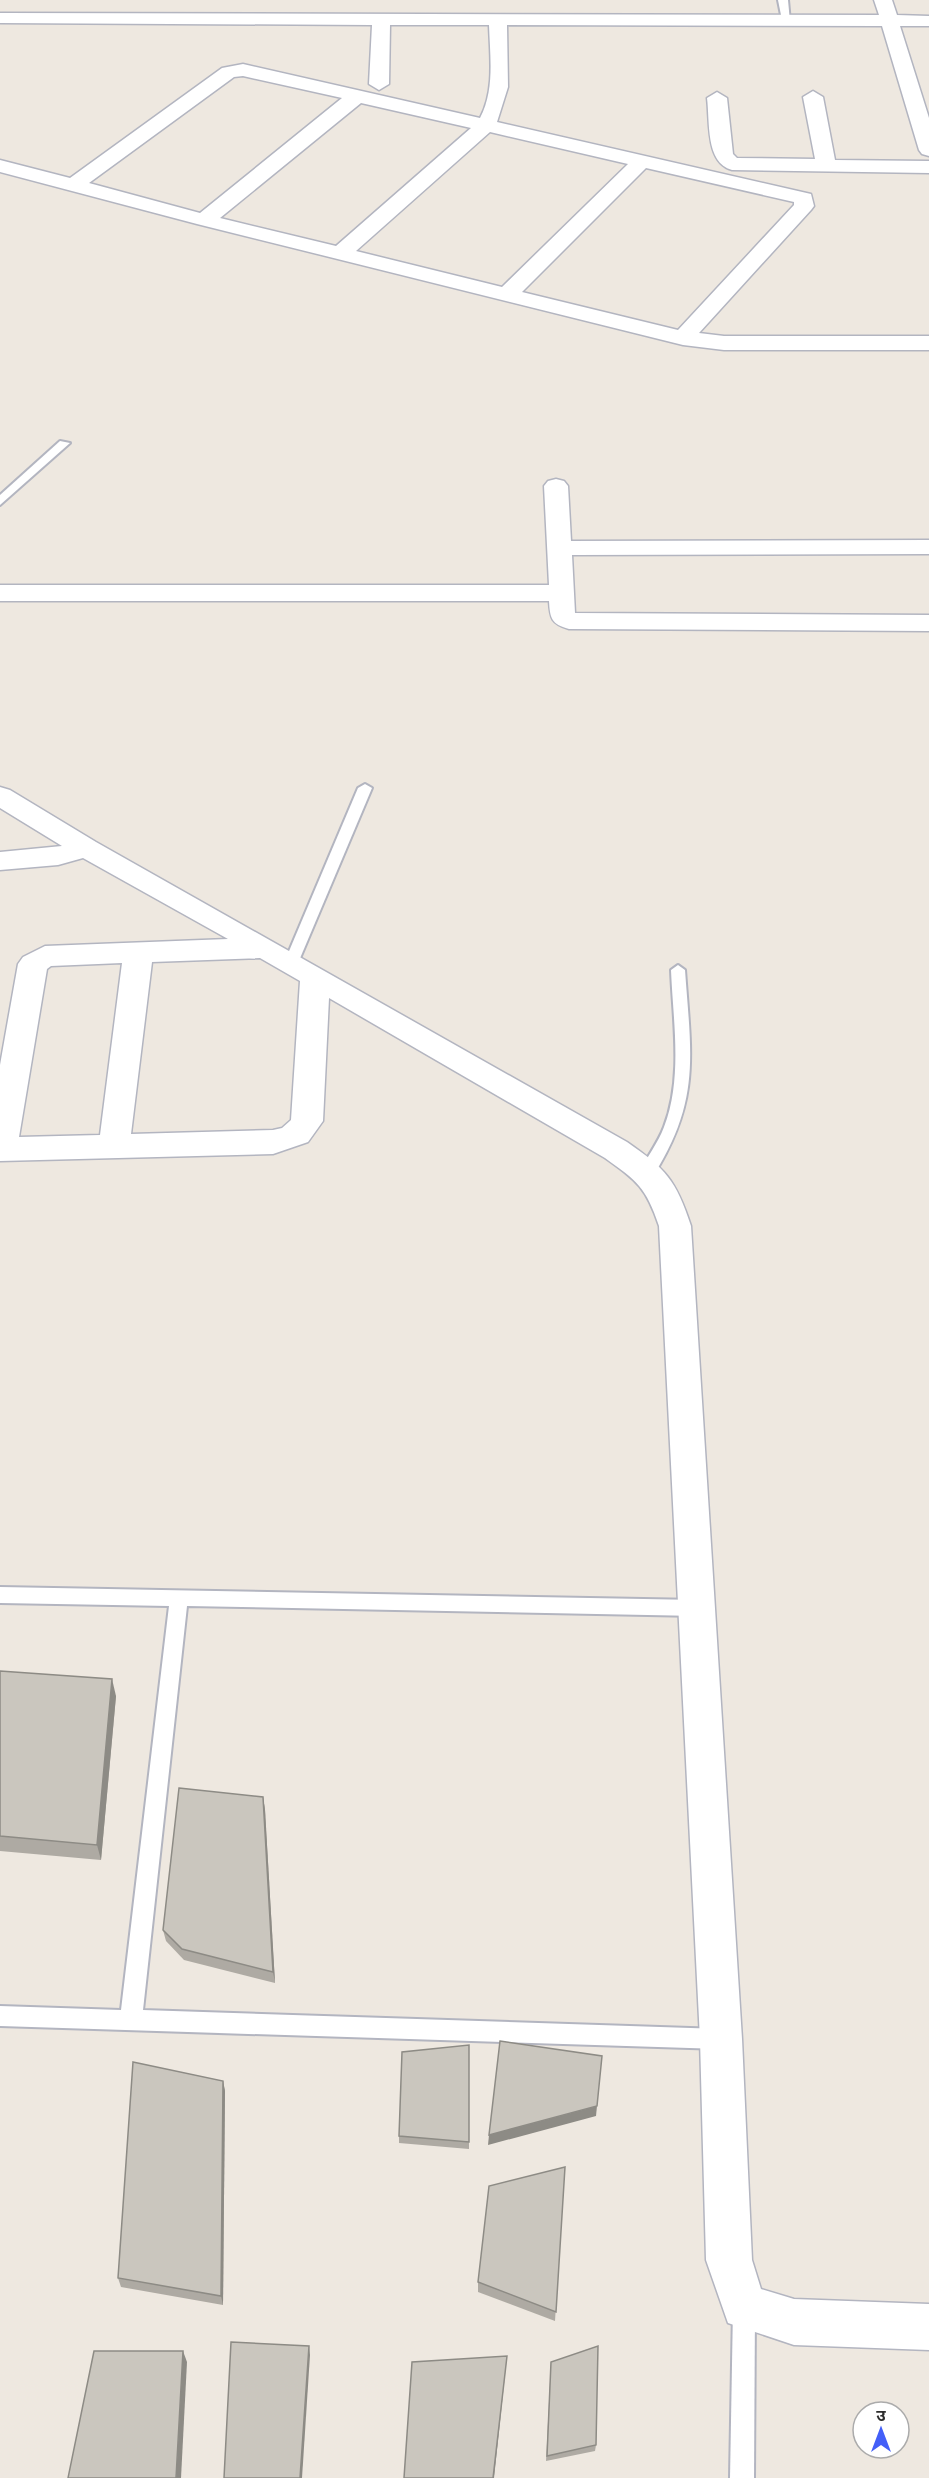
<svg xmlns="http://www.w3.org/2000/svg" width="929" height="2478" font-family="Ubuntu,'Noto Sans Devanagari',sans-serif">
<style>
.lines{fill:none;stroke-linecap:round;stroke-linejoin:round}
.service-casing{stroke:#b3b5c0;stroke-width:4}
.minor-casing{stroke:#b3b5c0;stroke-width:3}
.service{fill:#fff;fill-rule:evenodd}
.minor{fill:#fff;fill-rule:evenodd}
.wall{fill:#aeaaa3}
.shaded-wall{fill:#8d8b85}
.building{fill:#cac6be;stroke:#8d8b85;stroke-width:1.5}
</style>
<rect width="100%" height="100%" fill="#eee8e0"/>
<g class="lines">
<g class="service-casing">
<g id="service">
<polygon points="778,0 788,0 790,22 782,20"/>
<polygon points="60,441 70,443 0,505 0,495"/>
<polygon points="365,784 372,788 298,963 296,967 286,967 284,963 358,788"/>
<path d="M 678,965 L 685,970 C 691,1055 701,1100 653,1176 L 647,1178 L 639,1172 C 647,1157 658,1143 664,1127 C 683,1078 673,1021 671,970 Z"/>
<polygon points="0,1587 698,1600 705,1602 707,1608 705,1614 698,1616 187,1606 143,2010 721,2029 729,2032 732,2039 729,2046 721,2049 0,2026 0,2006 121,2010 169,1606 0,1603"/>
<polygon points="744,2297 752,2300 755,2308 754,2478 730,2478 733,2308 736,2300"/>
</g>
</g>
<g class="minor-casing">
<g id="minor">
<path d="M 874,0 L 892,0 L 897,15 L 929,16 L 929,26 L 900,26 L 929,118 L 929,156 L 922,154 L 919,150 L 882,26 L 507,25 L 508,87 L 497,122 L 811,194 L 814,206 L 811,210 L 699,333 L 724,336 L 929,336 L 929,350 L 724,350 L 683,345 L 197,224 L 0,172 L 0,160 L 70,178 L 222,68 L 243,64 L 480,118 C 495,90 490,56 489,25 L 390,25 L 389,84 L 379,90 L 369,84 L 372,25 L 0,23 L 0,13 L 879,15 ZM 243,76 L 342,98 L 200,213 L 89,183 L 234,77 ZM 361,103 L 471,128 L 336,246 L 220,218 ZM 490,132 L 628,164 L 502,287 L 356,251 ZM 646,168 L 794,202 L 794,205 L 678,330 L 522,292 Z"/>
<path d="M 813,91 L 823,97 L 835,160 L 929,161 L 929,173 L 732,170 C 705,163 710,121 707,98 L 717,92 L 727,98 L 733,154 L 737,158 L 815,159 L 803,97 Z"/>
<path d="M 556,479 L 564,481 L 568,486 L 571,541 L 929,540 L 929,554 L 572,555 L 575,613 L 929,615 L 929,631 L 569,629 C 551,624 550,618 549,601 L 0,601 L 0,585 L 549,585 L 544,486 L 548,481 Z"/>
<path d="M 0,787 L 10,790 L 96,842 L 627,1142 C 666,1169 676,1180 691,1226 L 742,2039 L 752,2260 L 761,2289 L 794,2299 L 929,2304 L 929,2350 L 794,2345 L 728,2323 L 706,2260 L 700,2039 L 659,1226 C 646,1187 637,1181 605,1158 L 329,998 L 323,1121 L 308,1142 L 273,1154 L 0,1161 L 0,1065 L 18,964 L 23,957 L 45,946 L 228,939 L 83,858 L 58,865 L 0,870 L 0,852 L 62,846 L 0,808 ZM 260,958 L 300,981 L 291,1120 L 282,1128 L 273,1130 L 131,1134 L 152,962 ZM 122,963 L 100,1135 L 19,1137 L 47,969 L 51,966 Z"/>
</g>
</g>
<use href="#service" class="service"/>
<use href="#minor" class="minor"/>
</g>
<g class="wall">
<polygon points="0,1671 116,1696 101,1860 0,1851"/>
<polygon points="263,1797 265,1810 275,1983 184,1960 166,1941 163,1930"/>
<polygon points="469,2045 469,2149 399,2143 399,2136"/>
<polygon points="223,2081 225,2091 223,2305 121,2287 118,2278"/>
<polygon points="565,2167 555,2321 478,2292 478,2282"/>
<polygon points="551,2362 596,2445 595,2451 546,2461"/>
</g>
<g class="shaded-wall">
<polygon points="112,1679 116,1696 101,1860 97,1845"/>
<polygon points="263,1797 265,1810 275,1983 273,1972"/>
<polygon points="223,2081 225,2091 223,2305 221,2296"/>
<polygon points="597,2106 596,2116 488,2145 489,2135"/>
<polygon points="309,2346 310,2355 302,2478 300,2478"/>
<polygon points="183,2351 187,2362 181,2478 176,2478"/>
<polygon points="507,2356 494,2478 493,2478"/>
</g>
<g class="building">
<polygon points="0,1671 112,1679 97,1845 0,1836"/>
<polygon points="179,1788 263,1797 273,1972 182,1949 163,1930"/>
<polygon points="500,2041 602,2056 597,2106 489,2135"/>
<polygon points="469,2045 469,2142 399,2136 402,2052"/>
<polygon points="133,2062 223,2081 221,2296 118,2278"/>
<polygon points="565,2167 556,2312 478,2282 489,2186"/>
<polygon points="231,2342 309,2346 300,2478 224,2478"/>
<polygon points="598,2346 596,2445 547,2456 551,2362"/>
<polygon points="94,2351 183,2351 176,2478 68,2478"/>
<polygon points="507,2356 493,2478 404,2478 412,2362"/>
</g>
<g transform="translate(881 2430)"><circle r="28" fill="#ffffff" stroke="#ababab" stroke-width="1.5"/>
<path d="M0-4.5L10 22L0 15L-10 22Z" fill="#435ff8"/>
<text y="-9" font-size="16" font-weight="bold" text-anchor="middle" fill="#2d2d2d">उ</text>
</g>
</svg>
